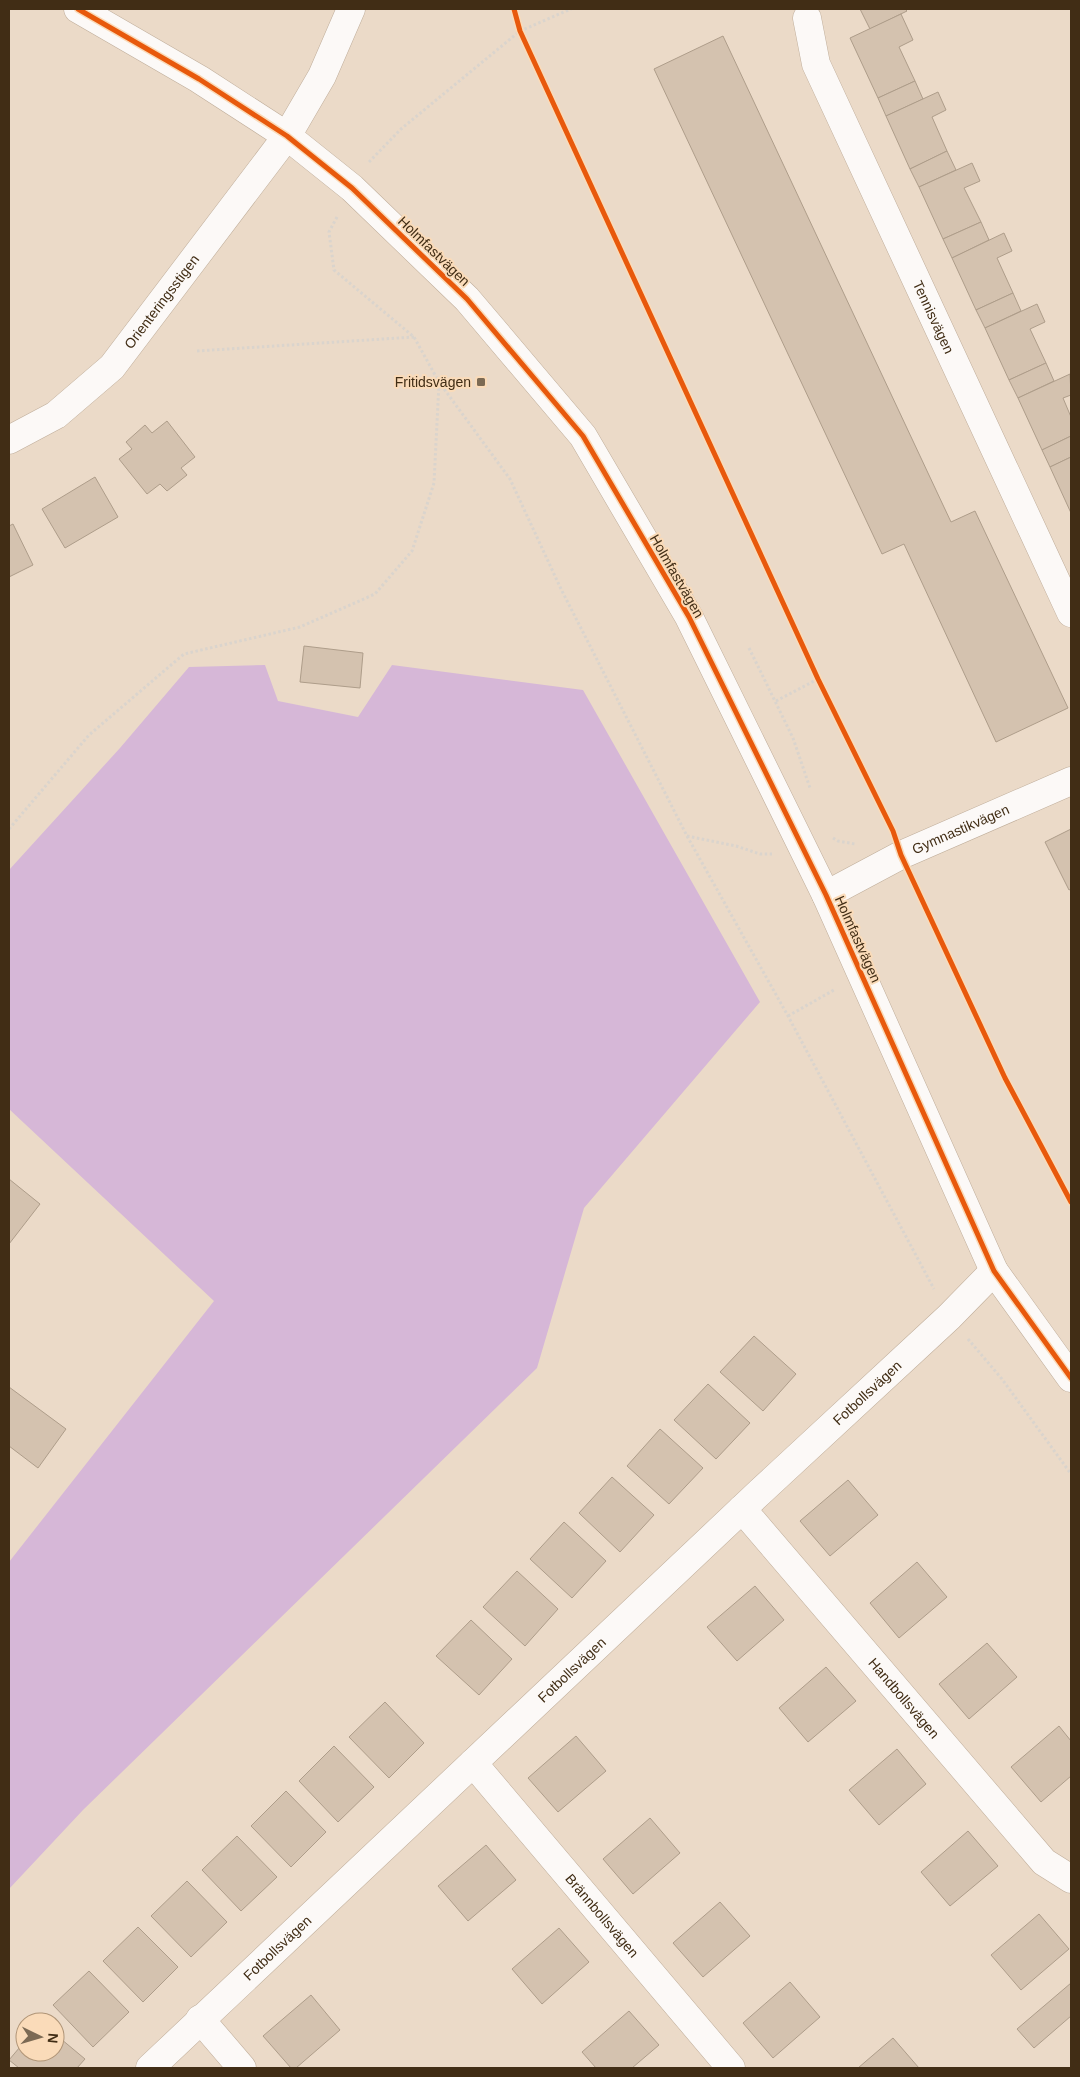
<svg xmlns="http://www.w3.org/2000/svg" width="1080" height="2077" font-family="Helvetica,sans-serif">
<style>
.green{fill:#d6b7d7}
.building{fill:#d4c2af;stroke:#ae9d8a}
.lines{fill:none;stroke-linecap:round;stroke-linejoin:round}
.minor-casing{stroke:#bfad9a;stroke-width:29}
.path{stroke:#dad4cd;stroke-width:3;stroke-dasharray:2.5 2.5;stroke-linecap:butt}
.minor{stroke:#fcf9f7;stroke-width:28}
.cycleway-casing{stroke:#fadbb9;stroke-width:8}
.cycleway{stroke:#e8590c;stroke-width:5}
.poi-dot{fill:#7c6a54;stroke:#fadbb9;stroke-width:2}
.labels{text-anchor:middle;stroke-width:4;stroke-linejoin:round;paint-order:stroke}
.street-label{font-size:14px;fill:#412d15;stroke:#fadbb9}
.poi-label{font-size:14px;fill:#412d15;stroke:#fadbb9;text-anchor:end}
</style>
<rect width="100%" height="100%" fill="#ebdac8"/>
<polygon class="green" points="265,665 278,701 358,717 392,665 583,690 760,1002 584,1208 537,1368 83,1810 9,1889 9,1562 214,1301 9,1109 9,870 120,748 189,667"/>
<g class="building">
<polygon points="860,9 905,9 907,11 870,29"/>
<polygon points="901,14 913,40 899,47 915,81 878,98 850,38"/>
<polygon points="723,36 951,522 975,511 1068,708 996,742 904,544 882,554 654,69"/>
<polygon points="915,81 923,99 886,116 878,98"/>
<polygon points="938,92 946,110 932,117 947,151 910,169 886,116"/>
<polygon points="947,151 956,170 919,187 910,169"/>
<polygon points="972,163 980,181 964,188 981,222 943,239 919,187"/>
<polygon points="981,222 989,240 952,258 943,239"/>
<polygon points="1004,233 1012,251 997,258 1013,293 976,310 952,258"/>
<polygon points="1013,293 1021,311 985,328 976,310"/>
<polygon points="1037,304 1045,322 1030,329 1046,363 1009,380 985,328"/>
<polygon points="1046,363 1054,381 1018,398 1009,380"/>
<polygon points="1070,374 1071,395 1063,398 1071,417 1071,436 1042,450 1018,398"/>
<polygon points="167,421 195,457 181,468 187,475 167,491 160,484 147,494 119,459 132,449 126,442 145,425 152,433"/>
<polygon points="1071,436 1071,457 1050,467 1042,450"/>
<polygon points="1071,457 1071,513 1050,467"/>
<polygon points="95,477 118,517 65,548 42,509"/>
<polygon points="13,524 33,565 9,577 9,526"/>
<polygon points="304,646 363,653 360,688 300,682"/>
<polygon points="1071,829 1071,889 1069,890 1045,842"/>
<polygon points="9,1179 40,1204 9,1244"/>
<polygon points="754,1336 796,1374 763,1411 720,1372"/>
<polygon points="708,1384 750,1423 716,1459 674,1420"/>
<polygon points="9,1387 66,1429 38,1468 9,1446"/>
<polygon points="660,1429 703,1468 669,1504 627,1466"/>
<polygon points="612,1477 654,1515 620,1552 579,1513"/>
<polygon points="848,1480 878,1515 830,1556 800,1521"/>
<polygon points="564,1522 606,1561 572,1598 530,1559"/>
<polygon points="917,1562 947,1597 899,1638 870,1603"/>
<polygon points="517,1571 558,1609 525,1646 483,1607"/>
<polygon points="755,1586 784,1620 737,1661 707,1627"/>
<polygon points="471,1620 512,1659 479,1695 436,1656"/>
<polygon points="987,1643 1017,1677 969,1719 939,1684"/>
<polygon points="826,1667 856,1701 808,1742 779,1708"/>
<polygon points="385,1702 424,1743 389,1778 349,1737"/>
<polygon points="1059,1726 1071,1741 1071,1776 1041,1802 1011,1767"/>
<polygon points="576,1736 606,1771 558,1812 528,1778"/>
<polygon points="334,1746 374,1787 338,1822 299,1781"/>
<polygon points="897,1749 926,1784 879,1825 849,1790"/>
<polygon points="286,1791 326,1832 291,1867 251,1826"/>
<polygon points="650,1818 680,1853 633,1894 603,1859"/>
<polygon points="968,1831 998,1866 950,1906 921,1872"/>
<polygon points="237,1836 277,1877 241,1911 202,1870"/>
<polygon points="486,1845 516,1880 468,1921 438,1886"/>
<polygon points="187,1881 227,1922 191,1957 151,1916"/>
<polygon points="720,1902 750,1936 703,1977 673,1943"/>
<polygon points="1039,1914 1069,1949 1021,1990 991,1955"/>
<polygon points="138,1927 178,1967 143,2002 103,1961"/>
<polygon points="559,1928 589,1962 542,2004 512,1969"/>
<polygon points="89,1971 129,2012 93,2047 53,2005"/>
<polygon points="790,1982 820,2017 773,2058 743,2023"/>
<polygon points="1071,1983 1071,2016 1034,2048 1017,2029"/>
<polygon points="311,1995 340,2030 296,2068 291,2068 263,2036"/>
<polygon points="629,2011 659,2045 632,2068 596,2068 582,2052"/>
<polygon points="55,2034 85,2059 77,2068 19,2068 9,2060 25,2041 25,2052 55,2052"/>
<polygon points="893,2038 919,2068 858,2068"/>
</g>
<g class="lines">
<g class="minor-casing">
<g id="minor">
<polyline points="78,9 199,79 287,136 352,188 467,299 583,436 689,617 826,895 994,1271 1071,1378"/>
<path id="s1" d="M 807,18 L 816,64 L 1071,613"/>
<path id="s2" d="M 9,440 L 56,415 L 112,367 L 287,136 L 322,76 L 351,9"/>
<path id="s3" d="M 826,895 L 901,855 L 1071,781"/>
<path id="s4" d="M 742,1509 L 1044,1862 L 1071,1879"/>
<path id="s5" d="M 473,1763 L 731,2068"/>
<polyline points="200,2019 242,2068"/>
<path id="s6" d="M 150,2068 L 760,1492 L 949,1317 L 994,1271"/>
</g>
</g>
<g class="path">
<polyline points="369,162 401,129 520,31 571,9"/>
<polyline points="337,217 329,232 334,270 414,337 439,382 510,479 561,589 687,836 788,1016 934,1289"/>
<polyline points="197,351 414,337"/>
<polyline points="749,648 793,738 810,788"/>
<polyline points="776,701 818,679"/>
<polyline points="9,829 89,735 184,654 300,627 375,594 412,551 434,483 439,383"/>
<polyline points="687,836 736,846 760,854 772,854"/>
<polyline points="833,838 838,841 855,844"/>
<polyline points="788,1016 834,990"/>
<polyline points="968,1339 1002,1379 1071,1474"/>
</g>
<use href="#minor" class="minor"/>
<g class="cycleway-casing">
<g id="cycleway">
<polyline points="78,9 199,79 287,136 352,188 467,299 583,436 689,617 826,895 994,1271 1071,1378"/>
<polyline points="514,9 520,31 818,679 893,831 901,855 1005,1078 1071,1202"/>
</g>
</g>
<use href="#cycleway" class="cycleway"/>
</g>
<rect class="poi-dot" x="476" y="377" width="10" height="10" rx="2.5"/>
<g class="labels">
<g class="street-label">
<text transform="translate(434 251) rotate(44)" y="5">Holmfastvägen</text>
<text dy="5" stroke="none"><textPath href="#s2" startOffset="209">Orienteringsstigen</textPath></text>
<text dy="5" stroke="none"><textPath href="#s1" startOffset="326">Tennisvägen</textPath></text>
<text transform="translate(677 576) rotate(60)" y="5">Holmfastvägen</text>
<text dy="5" stroke="none"><textPath href="#s3" startOffset="150">Gymnastikvägen</textPath></text>
<text transform="translate(858 939) rotate(66)" y="5">Holmfastvägen</text>
<text dy="5" stroke="none"><textPath href="#s6" startOffset="985">Fotbollsvägen</textPath></text>
<text dy="5" stroke="none"><textPath href="#s6" startOffset="580">Fotbollsvägen</textPath></text>
<text dy="5" stroke="none"><textPath href="#s4" startOffset="249">Handbollsvägen</textPath></text>
<text dy="5" stroke="none"><textPath href="#s5" startOffset="200">Brännbollsvägen</textPath></text>
<text dy="5" stroke="none"><textPath href="#s6" startOffset="175">Fotbollsvägen</textPath></text>
</g>
<g class="poi-label">
<text x="471" y="387">Fritidsvägen</text>
</g>
</g>
<rect width="1080" height="2077" fill="none" stroke="#412d15" stroke-width="20"/>
<g transform="translate(40 2037) rotate(95)"><circle r="24" fill="#fadbb9" stroke="#b09577"/>
<path d="M0-4L9 19L0 12L-9 19Z" fill="#7c6a54"/>
<text y="-8" font-size="14" font-weight="bold" text-anchor="middle" fill="#412d15">N</text>
</g>
</svg>
